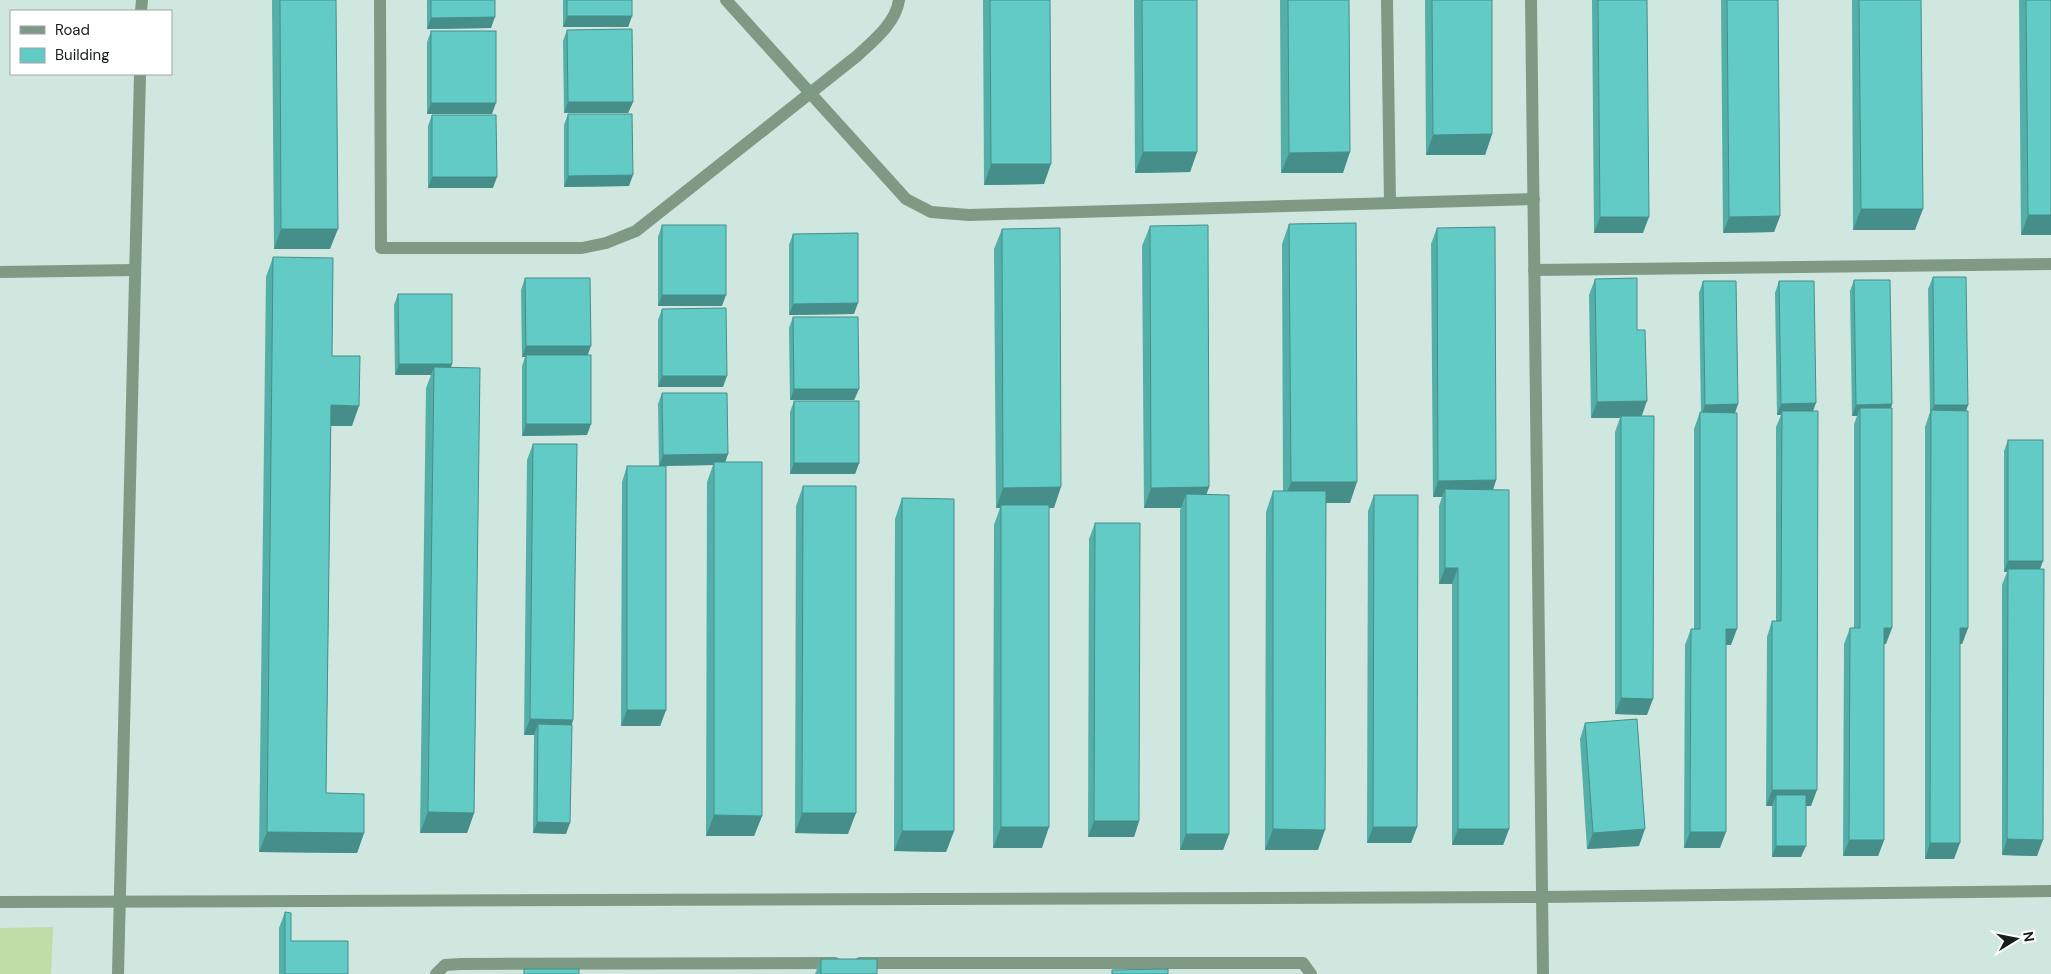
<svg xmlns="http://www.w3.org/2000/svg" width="2051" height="974" font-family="'DM Sans',sans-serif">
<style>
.green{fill:#c0dda8}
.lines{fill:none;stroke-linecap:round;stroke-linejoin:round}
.minor{stroke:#7e9984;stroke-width:12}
.wall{fill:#54afa9}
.shaded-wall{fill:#458e8a}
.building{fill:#62cbc5;stroke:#458e8a}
</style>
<rect width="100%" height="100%" fill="#cfe7de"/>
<polygon class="green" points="53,927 51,974 0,974 0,928"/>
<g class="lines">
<g class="minor">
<path d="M 380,0 L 381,248 L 582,248 L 606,243 L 636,231 L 857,56 C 873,41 896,23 899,0"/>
<polyline points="726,0 906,199 931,212 969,215 1534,199"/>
<polyline points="1387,0 1390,203"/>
<polyline points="1531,0 1543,974"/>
<polyline points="141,11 142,0"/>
<polyline points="1534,270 2051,264"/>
<polyline points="0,272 135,270"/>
<polyline points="0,902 1542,897 2051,891"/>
<polyline points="860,963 1303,963 1311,974"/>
<polyline points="118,974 140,74"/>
<polyline points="436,974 445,965 461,964 835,963"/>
</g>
</g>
<g class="wall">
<polygon points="272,0 336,0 330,249 274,249"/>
<polygon points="427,0 495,0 491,28 427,29"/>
<polygon points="563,0 632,0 632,16 628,27 563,27"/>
<polygon points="983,0 1050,0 1044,184 984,185"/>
<polygon points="1134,0 1197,0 1197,152 1190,172 1135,173"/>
<polygon points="1280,0 1349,0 1343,173 1281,173"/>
<polygon points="1425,0 1492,0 1492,134 1485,155 1426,155"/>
<polygon points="1592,0 1647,0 1643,233 1594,233"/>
<polygon points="1721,0 1778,0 1780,216 1774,232 1723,233"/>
<polygon points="1852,0 1921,0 1915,230 1853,230"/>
<polygon points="2019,0 2051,0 2051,235 2021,235"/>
<polygon points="567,30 633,102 628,113 564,113 563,41"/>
<polygon points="431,31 492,114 427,114 427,42"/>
<polygon points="568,114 629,186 564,187 564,125"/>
<polygon points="432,115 493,188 428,188 428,126"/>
<polygon points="1289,224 1350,503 1326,503 1318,850 1265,850 1266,512 1273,491 1283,491 1282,244"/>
<polygon points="662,225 722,306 658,306 658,237"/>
<polygon points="1150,226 1209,487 1206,494 1229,834 1223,850 1180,850 1180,510 1181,508 1144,508 1142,246"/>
<polygon points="1437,228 1496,480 1493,490 1509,829 1503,845 1452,845 1452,584 1439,584 1439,506 1442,497 1433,497 1431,244"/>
<polygon points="1002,229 1054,508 1049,508 1042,848 993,848 994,525 1000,508 996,508 994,249"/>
<polygon points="793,234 854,314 789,315 789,245"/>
<polygon points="273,257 332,356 352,426 331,426 326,793 364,833 357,853 259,852 266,277"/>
<polygon points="1933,277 1968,405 1966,411 1968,628 1962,644 1960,644 1954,859 1925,859 1925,427 1930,412 1928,289"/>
<polygon points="525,278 587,355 587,435 522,436 522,366 525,357 522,357 521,290"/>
<polygon points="1595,279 1641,416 1647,715 1615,714 1615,432 1620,418 1591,418 1589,295"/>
<polygon points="1854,280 1892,404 1891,408 1886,644 1884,644 1884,840 1878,856 1843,856 1844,644 1850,628 1854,628 1854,424 1857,416 1852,416 1850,291"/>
<polygon points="1703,281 1738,404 1735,413 1731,645 1726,645 1720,848 1684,848 1685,645 1691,629 1694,629 1694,429 1700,412 1701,412 1699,293"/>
<polygon points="1779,281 1813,411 1811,806 1806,806 1801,857 1772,857 1772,806 1766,806 1767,637 1772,621 1776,621 1776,427 1781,415 1777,415 1775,293"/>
<polygon points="398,294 452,364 451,367 474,813 467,833 420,833 426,388 431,375 395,375 394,305"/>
<polygon points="662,309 723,387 658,387 658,320"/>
<polygon points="793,317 859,389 854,400 790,400 789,328"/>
<polygon points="662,393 728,454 725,462 762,816 754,836 706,836 707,482 713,465 659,466 658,404"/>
<polygon points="794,401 859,463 855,474 790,474 790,412"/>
<polygon points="2008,440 2040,569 2037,856 2002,855 2002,585 2007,572 2004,572 2004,451"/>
<polygon points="533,444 573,720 572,725 566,834 533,833 534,735 524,735 527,460"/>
<polygon points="627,466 666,710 660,726 621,726 622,482"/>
<polygon points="803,486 848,834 795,833 796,506"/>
<polygon points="1374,495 1417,827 1411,843 1367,843 1368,511"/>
<polygon points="902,498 954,831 946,852 894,851 895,519"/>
<polygon points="1095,523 1139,821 1134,837 1088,837 1089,539"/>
<polygon points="1585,723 1639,846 1587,849 1580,739"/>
<polygon points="285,912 291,941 348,974 279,974 279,928"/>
<polygon points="821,959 877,974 815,974"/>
</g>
<g class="shaded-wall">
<polygon points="567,16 632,16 628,27 563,27"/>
<polygon points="495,17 491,28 427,29 431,18"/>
<polygon points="568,102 633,102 628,113 564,113"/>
<polygon points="431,103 496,103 492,114 427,114"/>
<polygon points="1492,134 1485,155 1426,155 1433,135"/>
<polygon points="1143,152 1197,152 1190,172 1135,173"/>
<polygon points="1350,152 1343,173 1281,173 1289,153"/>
<polygon points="991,164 1051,164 1044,184 984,185"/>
<polygon points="633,175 629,186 564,187 568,176"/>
<polygon points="432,177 497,177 493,188 428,188"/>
<polygon points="1861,209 1923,209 1915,230 1853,230"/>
<polygon points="2028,215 2051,215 2051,235 2021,235"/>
<polygon points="1780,216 1774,232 1723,233 1729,217"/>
<polygon points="1600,217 1649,217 1643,233 1594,233"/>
<polygon points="281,229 338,229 330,249 274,249"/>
<polygon points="662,295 726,295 722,306 658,306"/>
<polygon points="858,303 854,314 789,315 793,304"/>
<polygon points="526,346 591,346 587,357 526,355 525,357 522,357"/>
<polygon points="399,364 452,364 448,375 434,367 431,375 395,375"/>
<polygon points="662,376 727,376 723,387 658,387"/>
<polygon points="794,389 859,389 854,400 790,400"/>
<polygon points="1647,401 1641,418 1621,416 1620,418 1591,418 1597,402"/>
<polygon points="1816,403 1812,414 1782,411 1781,415 1777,415 1781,404"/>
<polygon points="1738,404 1734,415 1701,416 1705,405"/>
<polygon points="1892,404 1888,416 1860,408 1857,416 1852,416 1856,405"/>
<polygon points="331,405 359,406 352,426 324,426"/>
<polygon points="1934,405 1968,405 1964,416 1930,416"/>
<polygon points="526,424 591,424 587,435 522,436"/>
<polygon points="728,454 724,465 714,462 713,465 659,466 663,455"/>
<polygon points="794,463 859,463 855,474 790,474"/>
<polygon points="1496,480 1491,496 1445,489 1442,497 1433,497 1438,481"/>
<polygon points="1291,482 1357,482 1350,503 1283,503"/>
<polygon points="1061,487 1054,508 1001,508 1001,505 1000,508 996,508 1003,488"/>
<polygon points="1209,487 1202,507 1186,494 1181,508 1144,508 1151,488"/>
<polygon points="2008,561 2043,561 2039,572 2008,569 2007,572 2004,572"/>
<polygon points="1445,568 1458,568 1452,584 1439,584"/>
<polygon points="1884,628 1892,628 1886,644 1878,644"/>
<polygon points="1960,628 1968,628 1962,644 1954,644"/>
<polygon points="1726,629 1737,629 1731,645 1720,645"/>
<polygon points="1621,698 1653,699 1647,715 1615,714"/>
<polygon points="627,710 666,710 660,726 621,726"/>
<polygon points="530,719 573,720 567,736 538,724 534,735 524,735"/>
<polygon points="1772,790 1817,790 1811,806 1776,806 1776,795 1772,806 1766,806"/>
<polygon points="428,812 474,813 467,833 420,833"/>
<polygon points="802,813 856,813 848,834 795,833"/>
<polygon points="714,815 762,816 754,836 706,836"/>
<polygon points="1094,821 1139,821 1134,837 1088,837"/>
<polygon points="537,822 570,823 566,834 533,833"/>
<polygon points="1001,827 1049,827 1042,848 993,848"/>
<polygon points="1373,827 1417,827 1411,843 1367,843"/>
<polygon points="1273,829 1325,830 1318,850 1265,850"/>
<polygon points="1458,829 1509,829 1503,845 1452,845"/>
<polygon points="1645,829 1639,846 1587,849 1593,833"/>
<polygon points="902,831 954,831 946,852 894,851"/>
<polygon points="267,832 364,833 357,853 259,852"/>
<polygon points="1690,832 1726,832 1720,848 1684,848"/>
<polygon points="1186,834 1229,834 1223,850 1180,850"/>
<polygon points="2007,839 2043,840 2037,856 2002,855"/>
<polygon points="1849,840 1884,840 1878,856 1843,856"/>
<polygon points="1930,843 1960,843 1954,859 1925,859"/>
<polygon points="1776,846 1806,846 1801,857 1772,857"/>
</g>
<g class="building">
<polygon points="280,0 336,0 338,229 281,229"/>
<polygon points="431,0 495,0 495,17 431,18"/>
<rect x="567" y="0" width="65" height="16"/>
<polygon points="990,0 1050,0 1051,164 991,164"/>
<polygon points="1142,0 1197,0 1197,152 1143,152"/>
<polygon points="1288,0 1349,0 1350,152 1289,153"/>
<polygon points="1432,0 1492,0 1492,134 1433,135"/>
<polygon points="1598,0 1647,0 1649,217 1600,217"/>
<polygon points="1727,0 1778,0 1780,216 1729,217"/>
<polygon points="1859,0 1921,0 1923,209 1861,209"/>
<polygon points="2026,0 2051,0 2051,215 2028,215"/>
<polygon points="632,29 633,102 568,102 567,30"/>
<rect x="431" y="31" width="65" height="72"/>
<polygon points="568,114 632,114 633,175 568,176"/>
<polygon points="432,115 496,115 497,177 432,177"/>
<polygon points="1356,223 1357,482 1291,482 1289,224"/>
<rect x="662" y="225" width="64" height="70"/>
<polygon points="1208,225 1209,487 1151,488 1150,226"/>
<polygon points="1495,227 1496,480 1438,481 1437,228"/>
<polygon points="1060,228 1061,487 1003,488 1002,229"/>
<polygon points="858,233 858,303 793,304 793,234"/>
<polygon points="273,257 333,258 332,356 360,356 359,406 331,405 326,793 364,794 364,833 267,832"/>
<polygon points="1933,277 1966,277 1968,405 1934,405"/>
<polygon points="525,278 590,278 591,346 526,346"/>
<polygon points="1637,278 1637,330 1645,330 1647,401 1597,402 1595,279"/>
<polygon points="1854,280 1890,280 1892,404 1856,405"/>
<polygon points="1703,281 1736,281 1738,404 1705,405"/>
<polygon points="1779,281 1814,281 1816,403 1781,404"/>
<polygon points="398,294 452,294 452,364 399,364"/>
<polygon points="726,308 727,376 662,376 662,309"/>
<polygon points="793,317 858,317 859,389 794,389"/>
<rect x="526" y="355" width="65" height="69"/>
<polygon points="434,367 480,368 474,813 428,812"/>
<polygon points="662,393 727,393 728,454 663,455"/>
<rect x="794" y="401" width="65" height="62"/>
<polygon points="1860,408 1892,408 1892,628 1884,628 1884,840 1849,840 1850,628 1860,628"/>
<polygon points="1931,410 1968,411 1968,628 1960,628 1960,843 1930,843"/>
<polygon points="1782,411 1818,411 1817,790 1772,790 1772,621 1781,621"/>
<polygon points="1700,412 1737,413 1737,629 1726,629 1726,832 1690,832 1691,629 1700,629"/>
<polygon points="1621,416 1654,416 1653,699 1621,698"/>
<rect x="2008" y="440" width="35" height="121"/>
<polygon points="533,444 577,444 573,720 530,719"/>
<polygon points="714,462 762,462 762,816 714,815"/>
<rect x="627" y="466" width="39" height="244"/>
<polygon points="803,486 856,486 856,813 802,813"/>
<polygon points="1445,489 1509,490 1509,829 1458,829 1458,568 1445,568"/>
<polygon points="1273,491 1326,491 1325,830 1273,829"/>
<polygon points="1186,494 1229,495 1229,834 1186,834"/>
<polygon points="1374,495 1418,495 1417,827 1373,827"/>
<polygon points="902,498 954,499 954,831 902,831"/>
<rect x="1001" y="505" width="48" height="322"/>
<polygon points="1095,523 1140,523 1139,821 1094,821"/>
<polygon points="2008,569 2044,569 2043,840 2007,839"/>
<polygon points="1637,719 1645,829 1593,833 1585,723"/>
<polygon points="538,724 572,725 570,823 537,822"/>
<rect x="1776" y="795" width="30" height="51"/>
<polygon points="285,912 291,913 291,941 348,941 348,974 285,974"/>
<rect x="821" y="959" width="56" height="15"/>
<rect x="524" y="969" width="55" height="5"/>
<polygon points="1168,969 1168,974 1112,974 1112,970"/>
</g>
<rect x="10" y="10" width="162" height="65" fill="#ffffff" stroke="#a1a5a4"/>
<rect x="20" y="26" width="25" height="8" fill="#7e9984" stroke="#a1a5a4"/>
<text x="55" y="35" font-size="15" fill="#151e1b">Road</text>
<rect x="20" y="48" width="25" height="15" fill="#62cbc5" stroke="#a1a5a4"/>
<text x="55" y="60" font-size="15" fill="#151e1b">Building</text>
<g transform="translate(2016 939) rotate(80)" stroke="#ffffff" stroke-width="4" paint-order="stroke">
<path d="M0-4L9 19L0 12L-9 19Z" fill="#151e1b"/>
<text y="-8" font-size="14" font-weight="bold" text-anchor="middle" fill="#151e1b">N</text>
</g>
</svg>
